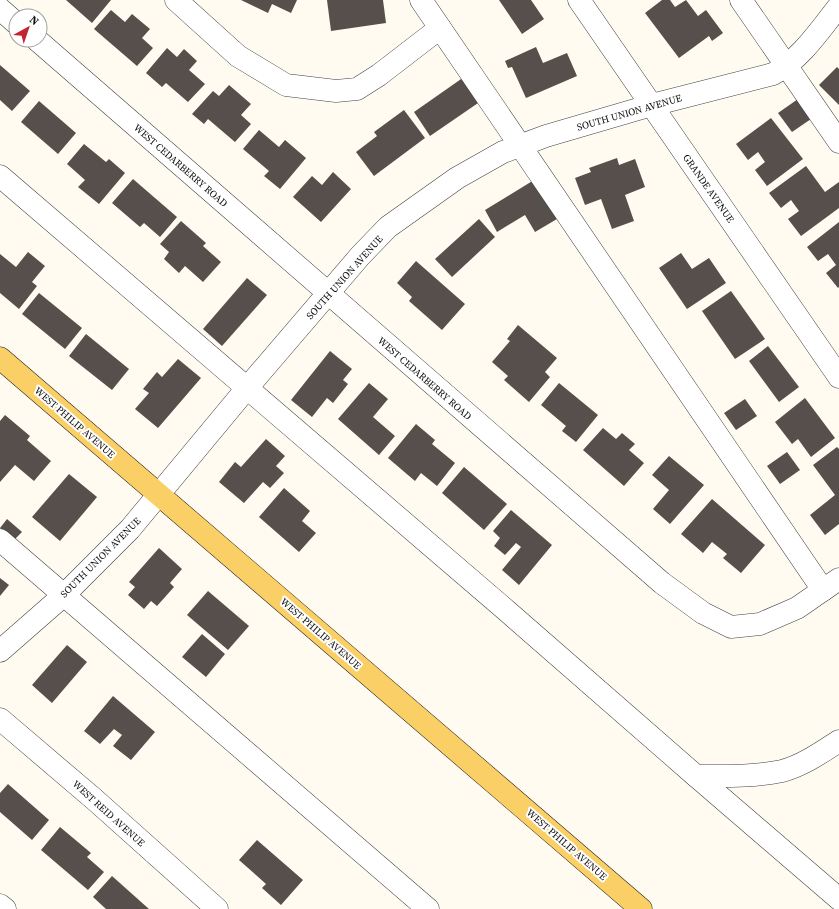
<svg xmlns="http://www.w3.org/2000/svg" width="839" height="909" font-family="'Source Serif 4',serif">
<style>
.building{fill:#574f4b}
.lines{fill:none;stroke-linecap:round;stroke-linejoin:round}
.minor-casing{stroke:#414141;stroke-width:23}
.major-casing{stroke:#1f1f1f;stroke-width:23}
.minor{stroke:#fff;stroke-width:22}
.major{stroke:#facf65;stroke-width:22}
.labels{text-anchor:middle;stroke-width:4;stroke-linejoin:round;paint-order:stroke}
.street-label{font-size:10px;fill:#0e0e0e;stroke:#fff}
</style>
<rect width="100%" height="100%" fill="#fffbf0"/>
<g class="building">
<polygon points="66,0 111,0 92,23"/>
<polygon points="241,0 297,0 291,13 272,4 268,13"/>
<polygon points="327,0 383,0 386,23 331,31"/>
<polygon points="499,0 531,0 544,19 522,34"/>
<polygon points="662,0 670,0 675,7 686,0 698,16 706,10 723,33 712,41 709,36 679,58 645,13"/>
<polygon points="111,10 125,22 132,14 150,29 142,38 153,48 137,66 94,29"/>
<polygon points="536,47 543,63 567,53 577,76 526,98 512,67 508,68 505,61"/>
<polygon points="167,48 177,57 184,49 197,61 189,70 205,84 188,102 166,83 162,87 146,73"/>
<polygon points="0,65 30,91 12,111 0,100"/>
<polygon points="837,67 839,69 839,105 819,85"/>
<polygon points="464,77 481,101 430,136 414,112"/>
<polygon points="229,85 251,104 241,115 251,124 235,142 208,119 204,124 192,114 213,91 219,96"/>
<polygon points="798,99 811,119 792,132 778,113"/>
<polygon points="39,101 76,133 58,154 21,122"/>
<polygon points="404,110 425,138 374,176 356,152 377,136 374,132"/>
<polygon points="771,118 803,159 767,186 755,170 765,162 758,152 748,160 736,144"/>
<polygon points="259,130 279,147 285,140 306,158 280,189 264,176 269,171 243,149"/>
<polygon points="84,144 106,162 109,159 125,173 99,204 78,187 85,180 67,164"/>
<polygon points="617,158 619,165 635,159 645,187 625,195 634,221 612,229 601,199 585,205 575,178 591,172 589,168"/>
<polygon points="806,166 825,192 839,182 839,208 801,236 788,219 799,211 791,200 781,208 769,193"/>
<polygon points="333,172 351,189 321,222 293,197 312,176 322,185"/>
<polygon points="133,179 177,217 160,237 144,223 140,227 112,203"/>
<polygon points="534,180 557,219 535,232 525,215 497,232 485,210"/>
<polygon points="479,219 495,237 452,277 435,259"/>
<polygon points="181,221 206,243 203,246 221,262 203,282 185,266 179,273 164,259 169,252 160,244"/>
<polygon points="839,222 839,287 838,288 826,273 836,265 828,254 818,261 807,247"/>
<polygon points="28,252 45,266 32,282 37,286 19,309 0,293 0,254 16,267"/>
<polygon points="681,253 692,269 709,258 726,283 687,309 659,268"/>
<polygon points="416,261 465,304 442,330 409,301 412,297 397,283"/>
<polygon points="247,278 267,295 222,346 203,329"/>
<polygon points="731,291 765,339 735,359 702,311"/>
<polygon points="39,293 82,328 65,349 22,314"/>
<polygon points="518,325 557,358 545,372 550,377 529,402 504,380 508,376 492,362 510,341 507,339"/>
<polygon points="86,334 129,369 112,390 69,356"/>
<polygon points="768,346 799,387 779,402 749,361"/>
<polygon points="330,351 352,369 343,380 348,384 333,403 327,398 312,417 291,400"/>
<polygon points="178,359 201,378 158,428 135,409 149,393 143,389 157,372 162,377"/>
<polygon points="369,383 388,399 373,417 395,436 379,455 338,419"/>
<polygon points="559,383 598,415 576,442 562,431 566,426 541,405"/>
<polygon points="805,398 835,438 811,457 798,439 792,444 775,422"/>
<polygon points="745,399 757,416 736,430 724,413"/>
<polygon points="5,415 30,436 27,440 51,461 34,481 15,465 0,482 0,421"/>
<polygon points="416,424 435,440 432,444 455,463 437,486 421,473 415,481 388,458"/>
<polygon points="603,428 616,439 622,433 635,444 629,450 644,463 624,486 583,450"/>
<polygon points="266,439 285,456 276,466 284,473 270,488 263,482 244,503 219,482 235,462 241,467"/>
<polygon points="837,447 839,449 839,524 825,535 810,515 835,495 813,465"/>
<polygon points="787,452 800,470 780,484 767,466"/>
<polygon points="669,456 704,485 670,524 653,509 669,490 652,475"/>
<polygon points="464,467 507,504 484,530 442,493"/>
<polygon points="69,474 97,497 60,541 32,517"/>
<polygon points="284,488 310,511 302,521 316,533 299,552 259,517"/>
<polygon points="712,499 765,545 741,573 723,558 727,554 712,542 703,553 681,534"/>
<polygon points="511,510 552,545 519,585 502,570 521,547 516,543 505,555 494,546 500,538 493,531"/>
<polygon points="7,519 22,532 14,540 0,528"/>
<polygon points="159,548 182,569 170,583 174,587 157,606 151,601 144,609 128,595 135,587 129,582"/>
<polygon points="0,578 9,585 0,596"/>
<polygon points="208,591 249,626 228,650 187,615"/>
<polygon points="202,634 225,654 206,677 182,657"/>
<polygon points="67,645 87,662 52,703 32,685"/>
<polygon points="113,696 155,732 131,760 113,746 122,735 114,729 100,744 84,731"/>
<polygon points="8,784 49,820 32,840 0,812 0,793"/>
<polygon points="60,827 91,853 87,857 104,872 88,890 41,850"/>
<polygon points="257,840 303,880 281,905 262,888 266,884 239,860"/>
<polygon points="112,876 149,909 106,909 93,897"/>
</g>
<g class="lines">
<g class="minor-casing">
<g id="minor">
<polyline points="176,0 238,56 286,85 336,91 357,89 379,75 440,28"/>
<polyline points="421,0 823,590"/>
<polyline points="579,0 839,377"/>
<polyline points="741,0 839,142"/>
<polyline points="0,9 16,23"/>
<polyline points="37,40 662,583 703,613 731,627 760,624 797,608 839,579"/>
<path d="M 0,176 L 507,611 L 696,776 C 724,776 754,777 782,771 C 802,766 822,752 839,741"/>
<polyline points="0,540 428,909"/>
<path d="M 0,651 L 64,595 L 130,529 L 247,388 L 360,256 L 388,227 L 457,178 L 503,152 L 546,136 L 652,105 L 773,74 C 801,59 819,31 839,6"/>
<polyline points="0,719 94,799 217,909"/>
<polyline points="696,776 839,899"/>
<polyline points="0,905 5,909"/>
</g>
</g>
<g class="major-casing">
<polyline id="major" points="0,358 641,909"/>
</g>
<use href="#minor" class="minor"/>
<use href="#major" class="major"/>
</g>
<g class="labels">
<g class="street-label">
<text transform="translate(629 112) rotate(-16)" y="4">SOUTH UNION AVENUE</text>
<text transform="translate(181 165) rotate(41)" y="4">WEST CEDARBERRY ROAD</text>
<text transform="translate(709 188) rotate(55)" y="4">GRANDE AVENUE</text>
<text transform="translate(344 277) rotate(-48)" y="4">SOUTH UNION AVENUE</text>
<text transform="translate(425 378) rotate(41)" y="4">WEST CEDARBERRY ROAD</text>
<text transform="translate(75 422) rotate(41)" y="4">WEST PHILIP AVENUE</text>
<text transform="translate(100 557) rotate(-45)" y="4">SOUTH UNION AVENUE</text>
<text transform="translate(321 633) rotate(41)" y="4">WEST PHILIP AVENUE</text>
<text transform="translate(109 813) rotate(42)" y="4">WEST REID AVENUE</text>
<text transform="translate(567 844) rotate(41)" y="4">WEST PHILIP AVENUE</text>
</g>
</g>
<g transform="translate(28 28) rotate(40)"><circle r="19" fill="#ffffff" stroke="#9f9f9f"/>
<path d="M0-3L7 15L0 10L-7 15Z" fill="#c12432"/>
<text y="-6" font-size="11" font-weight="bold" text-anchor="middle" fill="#0e0e0e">N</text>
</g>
</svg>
